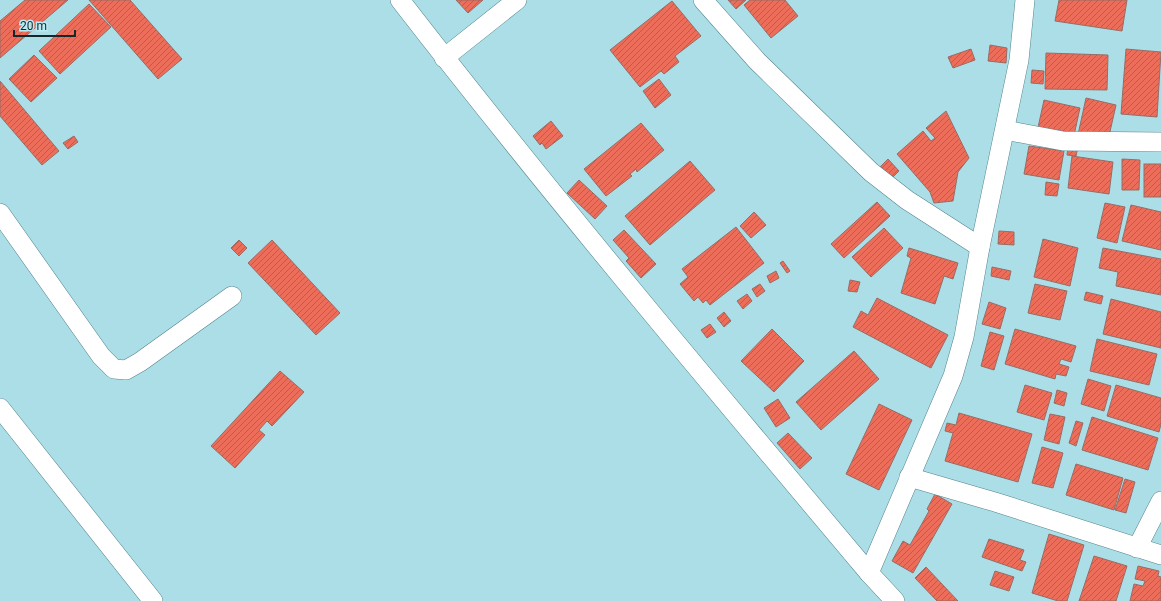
<svg xmlns="http://www.w3.org/2000/svg" width="1161" height="601" font-family="Roboto,sans-serif">
<style>
.building{fill:url(#building-hatch);stroke:#966d66}
.lines{fill:none;stroke-linecap:round;stroke-linejoin:round}
.minor-casing{stroke:#54848d;stroke-width:20}
.minor{stroke:#fff;stroke-width:19}
</style>
<defs>
<pattern id="building-hatch" width="6" height="6" patternUnits="userSpaceOnUse"><rect width="6" height="6" fill="#ed6d5b"/><path d="M-1 1l2-2M0 6l6-6M5 7l2-2" fill="none" stroke="#bf5a4c"/></pattern>
</defs>
<rect width="100%" height="100%" fill="#abdee7"/>
<g class="building">
<polygon points="25,0 68,0 0,58 0,21"/>
<polygon points="89,0 130,0 182,59 158,79"/>
<polygon points="456,0 483,0 468,13"/>
<polygon points="728,0 746,0 736,9"/>
<polygon points="750,0 785,0 798,16 771,38 744,5"/>
<polygon points="1059,0 1127,0 1122,31 1055,21"/>
<polygon points="672,1 701,36 675,56 679,62 664,74 661,71 640,87 610,50"/>
<polygon points="89,4 111,27 60,74 39,51"/>
<polygon points="990,45 1007,48 1006,63 988,61"/>
<polygon points="971,49 975,60 953,68 948,57"/>
<polygon points="1126,49 1161,52 1157,117 1121,114"/>
<polygon points="1046,53 1108,55 1107,90 1045,89"/>
<polygon points="34,55 57,78 31,102 9,79"/>
<polygon points="1032,70 1044,71 1043,84 1031,83"/>
<polygon points="659,79 671,95 655,108 643,91"/>
<polygon points="0,81 59,151 42,165 0,116"/>
<polygon points="1086,98 1116,105 1107,145 1077,139"/>
<polygon points="1044,100 1080,108 1073,140 1037,132"/>
<polygon points="946,111 969,158 958,172 953,201 934,203 930,192 897,154 923,131 931,141 935,138 926,128"/>
<polygon points="551,121 563,136 546,149 542,143 540,145 533,136"/>
<polygon points="641,123 664,150 637,172 636,169 630,174 632,176 606,196 584,169"/>
<polygon points="74,136 78,142 68,149 63,143"/>
<polygon points="1029,146 1064,151 1059,180 1024,174"/>
<polygon points="1068,146 1078,147 1076,156 1067,155"/>
<polygon points="1072,156 1113,162 1109,194 1068,188"/>
<polygon points="888,159 899,171 891,179 880,167"/>
<polygon points="1122,159 1140,160 1139,190 1122,190"/>
<polygon points="690,161 715,190 650,245 625,216"/>
<rect x="1144" y="164" width="17" height="33"/>
<polygon points="579,180 607,206 595,219 567,193"/>
<polygon points="1046,182 1059,184 1057,196 1045,195"/>
<polygon points="877,202 890,216 844,258 831,244"/>
<polygon points="1105,203 1125,207 1117,243 1097,238"/>
<polygon points="1131,205 1161,212 1161,250 1122,241"/>
<polygon points="754,212 766,225 751,238 740,226"/>
<polygon points="736,227 764,263 710,305 706,300 703,303 698,297 694,301 680,284 688,277 682,269"/>
<polygon points="884,228 903,248 871,277 852,257"/>
<polygon points="624,230 656,264 641,278 626,261 629,258 613,240"/>
<polygon points="999,231 1014,232 1014,245 998,244"/>
<polygon points="1043,239 1078,248 1070,286 1034,277"/>
<polygon points="239,240 247,248 239,256 231,248"/>
<polygon points="272,240 340,313 316,335 248,263"/>
<polygon points="909,248 958,263 953,279 944,276 935,304 901,293 911,258 907,256"/>
<polygon points="1103,248 1161,259 1161,295 1116,286 1118,272 1099,268"/>
<polygon points="783,261 790,271 787,273 780,263"/>
<polygon points="992,267 1011,271 1009,280 991,276"/>
<polygon points="776,271 779,278 770,283 767,276"/>
<polygon points="850,280 860,282 857,292 848,291"/>
<polygon points="760,284 765,291 757,297 752,289"/>
<polygon points="1035,284 1067,291 1060,320 1028,313"/>
<polygon points="1086,292 1103,296 1101,304 1084,300"/>
<polygon points="747,294 752,301 743,309 737,301"/>
<polygon points="877,298 948,335 931,368 853,327 861,311 868,315"/>
<polygon points="1111,299 1161,312 1161,348 1103,334"/>
<polygon points="989,302 1006,308 1000,329 982,324"/>
<polygon points="724,312 731,321 724,327 717,318"/>
<polygon points="710,324 716,332 707,338 701,330"/>
<polygon points="772,329 804,361 774,392 741,361"/>
<polygon points="1015,329 1076,346 1071,362 1061,359 1059,364 1069,367 1066,376 1056,374 1055,379 1005,364"/>
<polygon points="990,332 1004,336 994,370 981,366"/>
<polygon points="1097,339 1157,354 1149,385 1090,371"/>
<polygon points="854,351 879,379 821,430 796,402"/>
<polygon points="280,371 304,392 272,426 267,421 259,430 265,435 235,468 211,446"/>
<polygon points="1088,379 1111,386 1104,411 1081,404"/>
<polygon points="1025,385 1052,393 1044,420 1017,412"/>
<polygon points="1116,385 1161,398 1161,424 1159,432 1107,416"/>
<polygon points="1057,390 1067,393 1064,406 1054,403"/>
<polygon points="778,399 790,418 776,427 764,408"/>
<polygon points="879,404 912,420 879,490 846,474"/>
<polygon points="959,413 1032,434 1018,482 945,461 953,433 945,431 947,423 956,425"/>
<polygon points="1050,414 1065,417 1059,444 1044,440"/>
<polygon points="1092,417 1158,438 1148,470 1082,450"/>
<polygon points="1076,421 1083,423 1076,446 1069,443"/>
<polygon points="788,433 812,458 800,469 777,443"/>
<polygon points="1042,447 1063,453 1053,488 1032,483"/>
<polygon points="1076,464 1123,478 1114,510 1066,495"/>
<polygon points="1125,479 1135,482 1126,513 1115,510"/>
<polygon points="935,494 952,504 913,573 892,561 903,541 910,545 929,511 927,509"/>
<polygon points="1049,534 1084,545 1067,601 1058,601 1032,593"/>
<polygon points="989,539 1024,550 1020,560 1026,562 1022,571 982,557"/>
<polygon points="1094,556 1127,566 1116,601 1079,601"/>
<polygon points="1138,566 1159,571 1158,576 1161,577 1161,601 1130,601 1134,584 1143,586 1145,581 1135,579"/>
<polygon points="926,567 958,601 937,601 915,578"/>
<polygon points="995,571 1014,577 1009,591 990,585"/>
</g>
<g class="lines">
<g class="minor-casing">
<g id="minor">
<path d="M 400,0 C 551,195 710,384 869,573 L 895,601"/>
<polyline points="703,0 757,61 871,172 907,200 980,247"/>
<polyline points="444,58 517,0"/>
<polyline points="1005,130 1063,141 1161,142"/>
<polyline points="0,213 101,356 114,369 126,370 140,362 232,296"/>
<polyline points="0,408 153,601"/>
<polyline points="909,477 995,502 1161,555"/>
<polyline points="1137,548 1161,501"/>
<polyline points="869,573 953,376 964,337 980,247 1019,60 1025,0"/>
</g>
</g>
<use href="#minor" class="minor"/>
</g>
<path d="M14 30v6h61v-6" fill="none" stroke="#15292d" stroke-width="2"/>
<text x="20" y="30" font-size="12" fill="#15292d" stroke="#b8ebf4" stroke-width="3" paint-order="stroke">20 m</text>
</svg>
